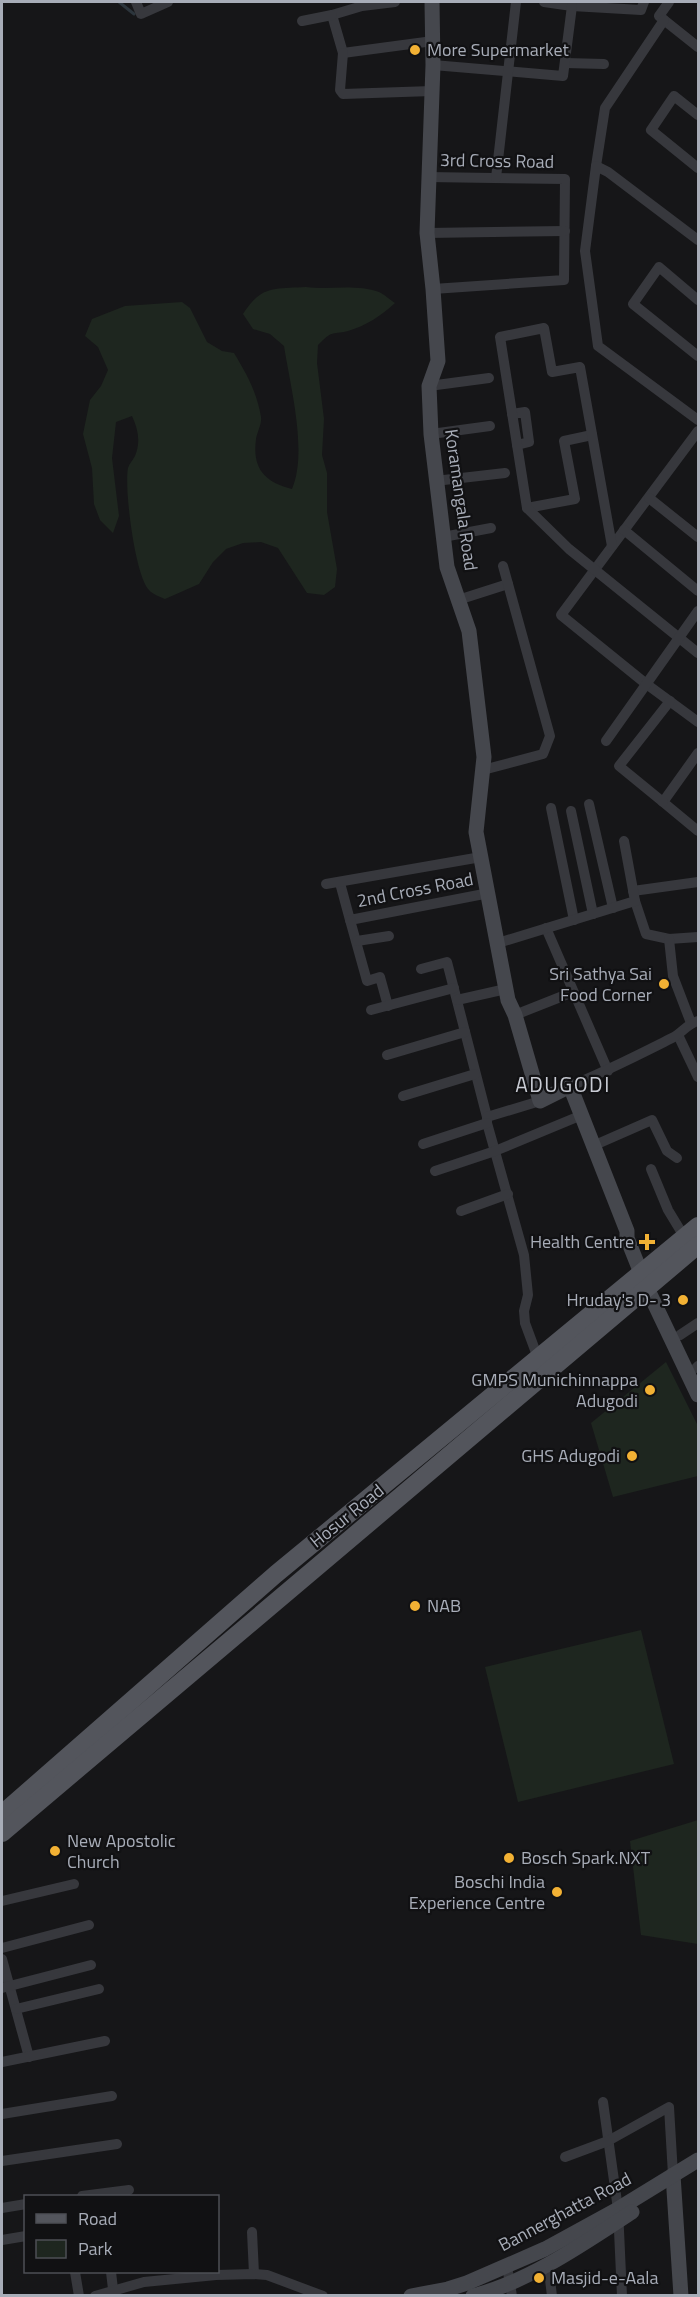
<svg xmlns="http://www.w3.org/2000/svg" width="700" height="2297" font-family="'Titillium Web',sans-serif">
<style>
.green{fill:#1e261f}
.lines{fill:none;stroke-linecap:round;stroke-linejoin:round}
.stream{stroke:#2c353c;stroke-width:3}
.street{stroke:#37383d;stroke-width:10}
.secondary{stroke:#45474d;stroke-width:15}
.primary{stroke:#53555c;stroke-width:18}
.poi-dot{fill:#f2b134;stroke:#111113;stroke-width:2}
.labels{text-anchor:middle;stroke-width:4.5;stroke-linejoin:round;paint-order:stroke}
.poi-label{font-size:18px;fill:#a8adb8;stroke:#111113;text-anchor:end}
.street-label{font-size:18px;fill:#a8adb8;stroke:#111113}
.quarter-label{font-size:21px;letter-spacing:1.5px;fill:#c9ccd4;stroke:#111113}
</style>
<rect width="100%" height="100%" fill="#161618"/>
<g class="green">
<path d="M 306,287 C 329,290 357,284 379,292 C 384,294 390,300 395,303 C 382,315 366,326 348,331 C 330,335 333,330 318,345 L 317,363 L 324,419 L 322,455 L 327,473 L 327,512 L 337,569 L 335,587 L 324,595 L 307,593 L 278,548 L 261,542 L 243,543 L 226,549 L 213,562 L 199,584 L 165,599 C 160,597 152,594 149,590 C 135,576 124,488 128,468 C 129,464 133,460 135,456 C 141,442 138,429 132,416 L 116,422 L 112,458 L 119,516 L 113,533 L 100,520 L 94,504 L 92,468 L 83,434 L 90,400 L 101,386 L 108,370 L 98,347 L 85,336 L 92,319 L 125,306 L 182,302 L 190,308 L 207,342 L 222,351 L 234,353 C 246,373 257,392 261,417 C 262,424 257,432 256,439 C 252,469 265,482 292,489 C 308,452 290,385 284,346 L 270,334 L 253,329 L 243,314 C 261,285 275,289 306,287 Z"/>
<polygon points="666,1362 698,1426 698,1476 613,1497 591,1423"/>
<polygon points="641,1630 674,1764 518,1802 485,1667"/>
<polygon points="698,1820 698,1944 641,1935 630,1841"/>
</g>
<g class="lines">
<polyline class="stream" points="119,2 134,14"/>
<g class="street">
<polyline points="136,2 141,14 168,2"/>
<polyline points="395,2 362,6 332,15 343,53 433,41"/>
<polyline points="544,2 572,6 641,10 644,2"/>
<polyline points="669,2 659,16 698,47"/>
<polyline points="302,21 332,15"/>
<polyline points="343,53 340,90 343,94 432,91"/>
<polyline points="565,63 604,64"/>
<polyline points="433,65 563,76 572,6"/>
<polyline points="698,115 674,96 651,130 698,168"/>
<polyline points="596,166 605,108 664,20"/>
<polyline points="427,177 565,179 564,280 433,289"/>
<polyline points="496,178 516,2"/>
<polyline points="427,233 565,231"/>
<polyline points="698,240 608,172 596,166 585,251 598,346 698,420"/>
<polyline points="698,300 659,267 633,304 698,356"/>
<polyline points="429,386 489,378"/>
<polyline points="512,414 525,412 529,442 517,445"/>
<polyline points="698,431 561,615 645,683 698,722"/>
<polyline points="431,434 490,426"/>
<polyline points="435,481 505,473"/>
<polyline points="649,498 698,537"/>
<polyline points="527,508 575,499 564,441 592,435"/>
<polyline points="624,530 698,591"/>
<polyline points="443,537 491,528"/>
<polyline points="612,546 580,367 552,372 544,328 500,337 527,508 569,549 698,653"/>
<polyline points="458,600 508,584"/>
<polyline points="606,741 698,611"/>
<polyline points="698,753 663,802 698,831"/>
<polyline points="483,770 543,754 550,736 503,566"/>
<polyline points="663,802 619,766 670,701"/>
<polyline points="589,804 613,908"/>
<polyline points="551,808 574,920"/>
<polyline points="571,811 593,914"/>
<polyline points="340,883 350,920 489,893"/>
<polyline points="326,884 481,857"/>
<polyline points="633,891 698,882"/>
<polyline points="635,901 646,934 669,939 698,937"/>
<polyline points="350,920 367,981 380,977 388,1006"/>
<polyline points="546,928 608,1071"/>
<polyline points="669,939 673,976 691,1023"/>
<polyline points="357,941 389,936"/>
<polyline points="498,943 635,901 624,841"/>
<polyline points="421,969 447,962 487,1117 487,1123 524,1255 528,1295 524,1311 525,1323 535,1350 540,1358"/>
<polyline points="457,1000 506,989"/>
<polyline points="371,1010 454,988"/>
<polyline points="515,1015 573,992"/>
<polyline points="678,1035 698,1077"/>
<polyline points="387,1055 465,1032"/>
<path d="M 570,1086 C 605,1072 638,1055 672,1038 C 682,1033 687,1024 698,1021"/>
<polyline points="403,1096 475,1074"/>
<polyline points="487,1117 540,1101"/>
<polyline points="423,1144 487,1123"/>
<polyline points="595,1145 652,1120 667,1151 677,1158"/>
<polyline points="651,1169 668,1210 685,1238"/>
<polyline points="435,1171 495,1151 582,1115"/>
<polyline points="461,1211 508,1194"/>
<polyline points="680,1335 698,1323"/>
<polyline points="696,1368 698,1366"/>
<polyline points="2,1901 74,1884"/>
<polyline points="2,1948 89,1925"/>
<polyline points="2,1959 29,2057"/>
<polyline points="2,1988 91,1965"/>
<polyline points="16,2009 99,1989"/>
<polyline points="2,2062 105,2041"/>
<polyline points="603,2102 618,2209 622,2296"/>
<polyline points="2,2114 112,2096"/>
<polyline points="565,2157 608,2141 669,2107 673,2175"/>
<polyline points="2,2161 117,2144"/>
<polyline points="82,2196 129,2190"/>
<polyline points="2,2208 26,2204"/>
<polyline points="252,2232 254,2274"/>
<polyline points="2,2240 26,2236"/>
<polyline points="548,2263 552,2296"/>
<polyline points="507,2266 512,2296"/>
<polyline points="75,2272 79,2296"/>
<polyline points="111,2272 113,2289"/>
<polyline points="95,2296 144,2282 216,2275 254,2274 267,2275 323,2296"/>
</g>
<g class="secondary">
<polyline points="432,2 433,65 427,233 433,289 438,361 429,386 431,434 447,567 469,631 484,757 476,832 508,1000 515,1015 540,1101 570,1086 627,1231 627,1238 647,1288 698,1395"/>
<polyline points="673,2175 681,2296"/>
<polyline points="411,2296 448,2289 467,2283 545,2249 618,2209 698,2160"/>
<path d="M 473,2296 C 530,2281 583,2244 632,2212"/>
</g>
<g class="primary">
<polyline points="2,1814 276,1574 698,1226"/>
<polyline points="2,1833 698,1245"/>
</g>
</g>
<g class="poi-dot">
<circle cx="415" cy="50" r="6"/>
<circle cx="664" cy="984" r="6"/>
<path d="M644 1233h6v6h6v6h-6v6h-6v-6h-6v-6h6z"/>
<circle cx="683" cy="1300" r="6"/>
<circle cx="650" cy="1390" r="6"/>
<circle cx="632" cy="1456" r="6"/>
<circle cx="415" cy="1606" r="6"/>
<circle cx="55" cy="1851" r="6"/>
<circle cx="509" cy="1858" r="6"/>
<circle cx="557" cy="1892" r="6"/>
<circle cx="539" cy="2278" r="6"/>
</g>
<g class="labels">
<g class="poi-label">
<text x="427" y="56" text-anchor="start">More Supermarket</text>
<text x="652" y="980">Sri Sathya Sai<tspan x="652" dy="21">Food Corner</tspan></text>
<text x="634" y="1248">Health Centre</text>
<text x="671" y="1306">Hruday's D- 3</text>
<text x="638" y="1386">GMPS Munichinnappa<tspan x="638" dy="21">Adugodi</tspan></text>
<text x="620" y="1462">GHS Adugodi</text>
<text x="427" y="1612" text-anchor="start">NAB</text>
<text x="67" y="1847" text-anchor="start">New Apostolic<tspan x="67" dy="21">Church</tspan></text>
<text x="521" y="1864" text-anchor="start">Bosch Spark.NXT</text>
<text x="545" y="1888">Boschi India<tspan x="545" dy="21">Experience Centre</tspan></text>
<text x="551" y="2284" text-anchor="start">Masjid-e-Aala</text>
</g>
<g class="street-label">
<text transform="translate(497 161) rotate(1)" y="6">3rd Cross Road</text>
<text transform="translate(461 500) rotate(82)" y="6">Koramangala Road</text>
<text transform="translate(415 890) rotate(-11)" y="6">2nd Cross Road</text>
<text transform="translate(347 1516) rotate(-39)" y="6">Hosur Road</text>
<text transform="translate(565 2212) rotate(-28)" y="6">Bannerghatta Road</text>
</g>
<g class="quarter-label">
<text x="563" y="1092">ADUGODI</text>
</g>
</g>
<rect width="700" height="2297" fill="none" stroke="#a8adb8" stroke-width="6"/>
<rect x="24" y="2195" width="195" height="78" fill="#111113" stroke="#4d4f55" stroke-width="1.5"/>
<rect x="36" y="2214" width="30" height="9" fill="#53555c" stroke="#4d4f55" stroke-width="1.5"/>
<text x="78" y="2225" font-size="18" fill="#a8adb8">Road</text>
<rect x="36" y="2240" width="30" height="18" fill="#1e261f" stroke="#4d4f55" stroke-width="1.5"/>
<text x="78" y="2255" font-size="18" fill="#a8adb8">Park</text>
</svg>
